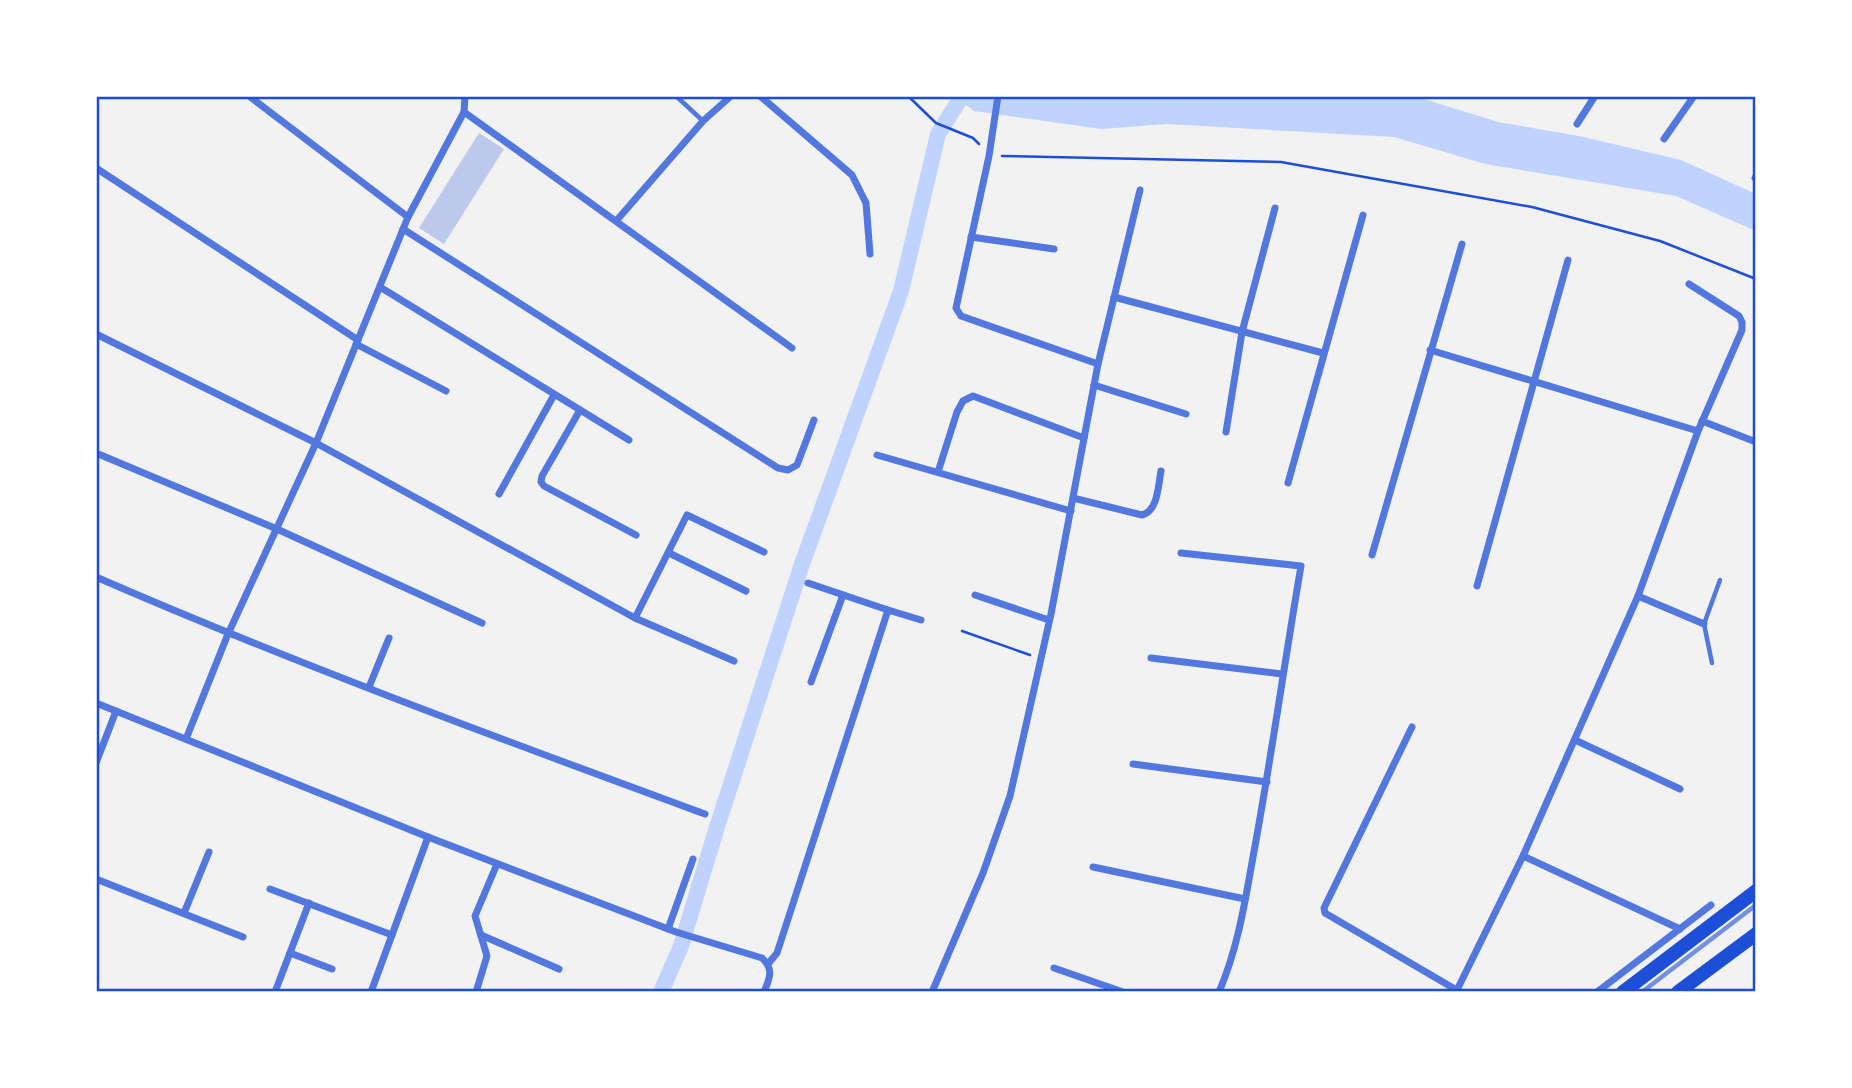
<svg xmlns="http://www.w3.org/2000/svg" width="1852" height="1088" font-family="'Zilla Slab',serif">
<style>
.water{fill:#bfd3fe}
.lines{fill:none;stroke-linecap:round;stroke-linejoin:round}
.canal{stroke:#bfd3fe;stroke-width:16}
.building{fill:#bdc9ec}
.path{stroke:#1d4ed8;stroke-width:2.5}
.service{stroke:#5277de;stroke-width:4.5}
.minor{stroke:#5277de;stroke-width:7}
.primary{stroke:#1d4ed8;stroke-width:14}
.rail{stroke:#7290e2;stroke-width:4.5}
.neatline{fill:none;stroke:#1d4ed8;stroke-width:2.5}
</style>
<rect width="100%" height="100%" fill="#f2f2f2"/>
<polygon class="water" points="955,96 1414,96 1498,122 1579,136 1681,160 1756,194 1756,231 1676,196 1485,164 1394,137 1167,124 1101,129 974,111"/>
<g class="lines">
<polyline class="canal" points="661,992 681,946 717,827 802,564 901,291 938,134 962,96"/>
</g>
<polygon class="building" points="479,133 504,149 444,244 419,228"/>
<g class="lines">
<g class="path">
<polyline points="908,96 936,123 973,138 979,144"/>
<polyline points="1002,156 1281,162 1532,207 1660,241 1756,279"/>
<polyline points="962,631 1030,655"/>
</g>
<g class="service">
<polyline points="676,96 703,121"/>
<polyline points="1712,663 1704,624 1720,580"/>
</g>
<g class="minor">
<polyline points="249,96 408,217"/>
<polyline points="760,96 852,175 866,203 870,254"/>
<polyline points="998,96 989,156 956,308 961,316 1098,364"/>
<polyline points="464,112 792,348"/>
<polyline points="1577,124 1595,96"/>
<polyline points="1664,139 1694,96"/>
<polyline points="96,168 358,340"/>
<polyline points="1755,178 1756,176"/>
<polyline points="617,220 703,121 731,96"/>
<polyline points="403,229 778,468 788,470 797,465 814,420"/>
<polyline points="971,237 1054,249"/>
<polyline points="380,287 629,440"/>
<polyline points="1114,297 1323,353"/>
<polyline points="96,334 316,443 635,618 734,661"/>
<polyline points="356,344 446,391"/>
<polyline points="1430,350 1698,431"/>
<polyline points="1094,385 1186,414"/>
<polyline points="580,410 542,476 541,482 544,486 636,535"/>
<polyline points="1702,421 1756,442"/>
<polyline points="1226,432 1242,332 1275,208"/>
<polyline points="96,453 277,529 482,623"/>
<polyline points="877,455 1071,511"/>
<polyline points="938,472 957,412 963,401 973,396 1084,438"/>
<polyline points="1288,483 1363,215"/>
<polyline points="499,494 554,395"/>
<path d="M 1073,498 L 1142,515 C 1158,511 1158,486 1161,471"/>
<polyline points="669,553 746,591"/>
<path d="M 1181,553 L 1301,566 C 1285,659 1272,753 1255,846 C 1246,895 1239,946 1219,992"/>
<polyline points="1372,555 1462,244"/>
<path d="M 96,577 C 296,664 501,739 705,814"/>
<polyline points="1477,586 1568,260"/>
<polyline points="975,595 1049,620"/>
<polyline points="1638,596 1704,624"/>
<polyline points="888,610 921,620"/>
<polyline points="635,618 687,515 764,552"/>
<polyline points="1151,658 1282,674"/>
<polyline points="811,682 843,595"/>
<polyline points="369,687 389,638"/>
<path d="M 96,703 L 428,837 L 676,932 L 762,958 C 774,969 770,978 764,992"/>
<polyline points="1412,727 1324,908 1325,913 1460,992"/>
<polyline points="186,739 228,634 316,443 408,217 464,112 465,96"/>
<polyline points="1575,740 1680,789"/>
<polyline points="96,763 116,711"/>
<polyline points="1133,764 1267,782"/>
<polyline points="1523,856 1680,929"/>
<polyline points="1093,867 1245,899"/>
<polyline points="96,879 243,937"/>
<polyline points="270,889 392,935"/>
<polyline points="184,913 209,852"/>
<polyline points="668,929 693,859"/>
<polyline points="481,935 559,969"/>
<polyline points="290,953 332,969"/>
<polyline points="768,964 777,953 888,610 808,583"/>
<polyline points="1054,968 1123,992"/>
<polyline points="1457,990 1523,856 1638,596 1698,431 1742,330 1742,322 1739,316 1689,284"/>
<polyline points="275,992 309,903"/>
<polyline points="371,992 428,837"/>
<polyline points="476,992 487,956 475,916 497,864"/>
<polyline points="932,992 983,873 1010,796 1051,614 1098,364 1140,190"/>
<polyline points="1597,992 1711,905"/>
</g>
<g class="primary">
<polyline points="1623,992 1756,891"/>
<polyline points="1678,992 1756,934"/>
</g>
<polyline class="rail" points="1642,992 1756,905"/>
</g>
<rect width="1852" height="1088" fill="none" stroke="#ffffff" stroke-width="196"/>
<rect x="98" y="98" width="1656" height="892" class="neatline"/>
</svg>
